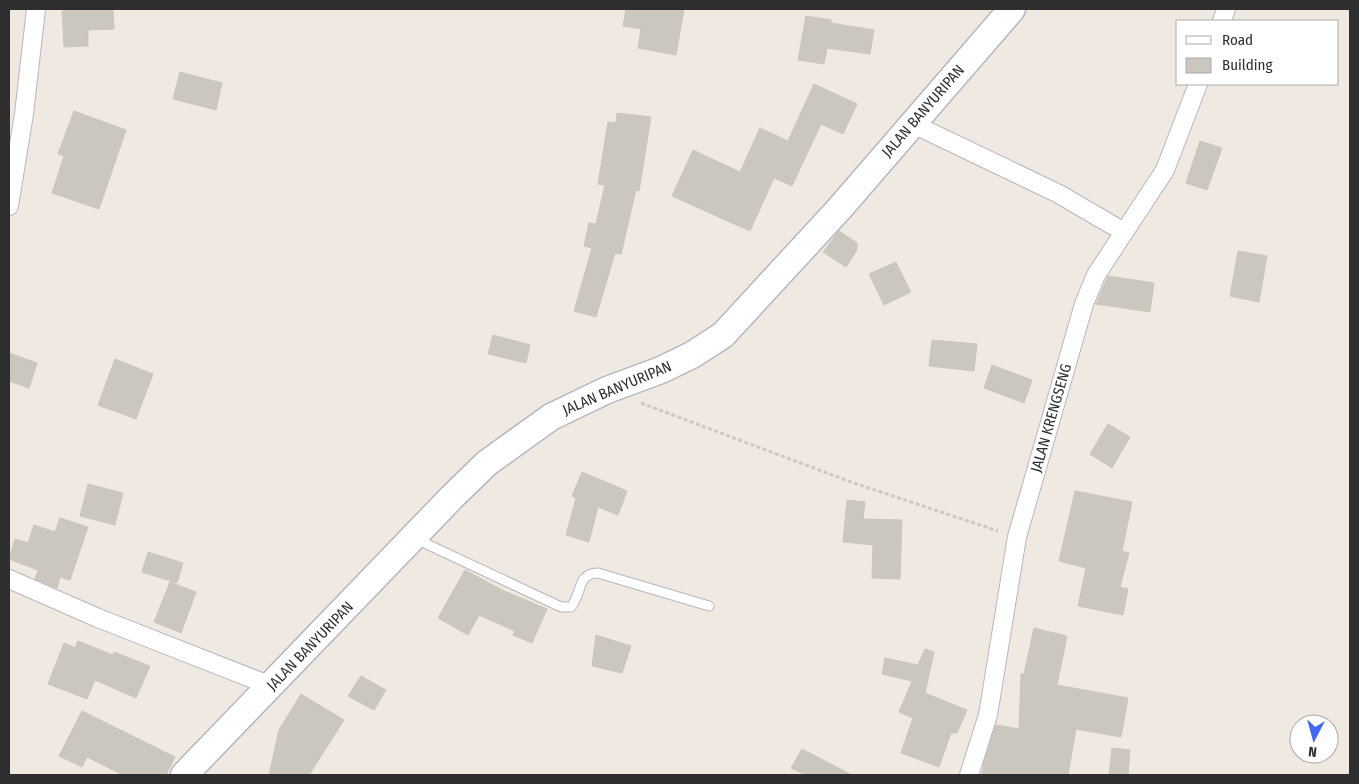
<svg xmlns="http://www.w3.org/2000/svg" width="1359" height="784" font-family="'Fira Sans Condensed',sans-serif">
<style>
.building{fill:#cbc7bf;stroke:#cbc5ba}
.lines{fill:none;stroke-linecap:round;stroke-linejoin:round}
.lane-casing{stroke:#b4b7c1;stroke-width:11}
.street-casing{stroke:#b4b7c1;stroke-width:20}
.secondary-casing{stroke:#b4b7c1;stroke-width:29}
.path{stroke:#c9c9c9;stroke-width:3;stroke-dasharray:4 2.5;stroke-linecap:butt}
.lane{stroke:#fff;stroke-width:9}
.street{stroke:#fff;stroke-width:18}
.secondary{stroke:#fff;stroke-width:26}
.labels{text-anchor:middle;stroke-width:4;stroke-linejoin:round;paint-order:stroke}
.street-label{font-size:15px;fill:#2e2e2e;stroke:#fff}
</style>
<rect width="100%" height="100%" fill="#efe9e1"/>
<g class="building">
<polygon points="62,9 113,9 114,29 88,30 88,46 64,47"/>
<polygon points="626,9 684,9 676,55 638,48 641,29 623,26"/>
<polygon points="806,16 831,20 831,23 874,30 870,54 827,48 824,64 798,60"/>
<polygon points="180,72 222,83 216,110 173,99"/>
<polygon points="814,84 857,104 843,134 821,124 792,186 774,178 750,231 672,196 693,150 740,172 760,128 788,141"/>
<polygon points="74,111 126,130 99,209 52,193 64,156 58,154"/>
<polygon points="617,113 651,117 639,191 636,190 621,254 615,253 596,317 574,311 592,248 584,246 589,223 596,224 605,185 598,184 608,122 616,123"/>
<polygon points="1200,141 1222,148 1207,190 1186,183"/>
<polygon points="839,231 857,243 857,250 846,267 823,252"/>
<polygon points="1238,251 1267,256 1259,302 1230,296"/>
<polygon points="896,262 911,292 884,305 869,274"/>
<polygon points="1108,276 1154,283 1150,312 1096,304"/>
<polygon points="493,335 530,345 526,363 488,354"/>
<polygon points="932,340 977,344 974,371 929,366"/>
<polygon points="9,353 37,363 29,388 9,381"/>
<polygon points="115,359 153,374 136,419 98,405"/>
<polygon points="992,365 1032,380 1024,403 984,388"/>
<polygon points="1108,424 1130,437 1112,468 1090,454"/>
<polygon points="582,472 627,491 618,515 598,507 589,542 566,535 576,498 572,496"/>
<polygon points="88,484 123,493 115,525 80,516"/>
<polygon points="1075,491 1132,502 1122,551 1129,553 1120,587 1128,589 1123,615 1078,606 1086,568 1059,561"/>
<polygon points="847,500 865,502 863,519 902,520 900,579 872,578 873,545 843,542"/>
<polygon points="60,518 88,527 70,580 60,577 57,588 35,579 38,570 9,559 15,539 28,543 34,525 55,532"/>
<polygon points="148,552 183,563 177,583 142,572"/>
<polygon points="465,570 502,590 547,609 532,643 513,635 515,631 479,615 468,635 438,618"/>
<polygon points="170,582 196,592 181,633 154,622"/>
<polygon points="1034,628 1067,636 1057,685 1128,698 1121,737 1076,729 1068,775 982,775 984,762 996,725 1019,729 1021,674 1024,674"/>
<polygon points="596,635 631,646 622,673 592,666"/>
<polygon points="78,641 113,655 114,652 150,666 136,698 95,680 87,699 48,684 64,643 75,648"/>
<polygon points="925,649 934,652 925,693 967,710 957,733 951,733 939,767 901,753 913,718 899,712 912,681 882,674 885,658 918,665"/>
<polygon points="361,676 386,690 374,710 348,696"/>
<polygon points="301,694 344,720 309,775 269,775 279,730"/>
<polygon points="82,711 175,757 166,775 123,775 87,757 82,767 59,756"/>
<polygon points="1112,748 1130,750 1128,775 1109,775"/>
<polygon points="802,749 852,775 806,775 791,768"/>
</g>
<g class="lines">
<g class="lane-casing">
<path id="lane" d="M 416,539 L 561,607 L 571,607 C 582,594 577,573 598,573 L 709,606"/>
</g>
<g class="street-casing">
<g id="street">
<polyline points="1222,21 1226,9"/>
<polyline points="913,124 1059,194 1124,232"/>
<polyline points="9,206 24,114 36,9"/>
<polyline points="9,579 98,618 271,686"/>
<polyline points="969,775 988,715 1017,537 1084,304 1096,275 1165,170 1198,84"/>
</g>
</g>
<g class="secondary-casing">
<polyline id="secondary" points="184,775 452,497 487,463 551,417 607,390 661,370 692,355 723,335 840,208 1012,9"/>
</g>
<polyline class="path" points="641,403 851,482 998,531"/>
<use href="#lane" class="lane"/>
<use href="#street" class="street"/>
<use href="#secondary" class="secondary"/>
</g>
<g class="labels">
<g class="street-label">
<text transform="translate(923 111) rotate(-49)" y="5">JALAN BANYURIPAN</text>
<text transform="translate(617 388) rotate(-23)" y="5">JALAN BANYURIPAN</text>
<text transform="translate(1051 418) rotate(-74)" y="5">JALAN KRENGSENG</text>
<text transform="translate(310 646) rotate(-46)" y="5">JALAN BANYURIPAN</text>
</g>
</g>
<rect width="1359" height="784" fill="none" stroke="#2e2e2e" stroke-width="20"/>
<rect x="1176" y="20" width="162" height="65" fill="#ffffff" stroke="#ababab"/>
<rect x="1186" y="36" width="25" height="8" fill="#ffffff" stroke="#ababab"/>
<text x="1222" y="45" font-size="15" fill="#2e2e2e">Road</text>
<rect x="1186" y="58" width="25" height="15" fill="#cbc7bf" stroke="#ababab"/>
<text x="1222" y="70" font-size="15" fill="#2e2e2e">Building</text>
<g transform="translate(1314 739) rotate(186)"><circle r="24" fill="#ffffff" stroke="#ababab"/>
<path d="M0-4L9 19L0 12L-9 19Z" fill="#4264fb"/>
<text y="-8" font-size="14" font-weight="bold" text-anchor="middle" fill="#2e2e2e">N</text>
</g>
</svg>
